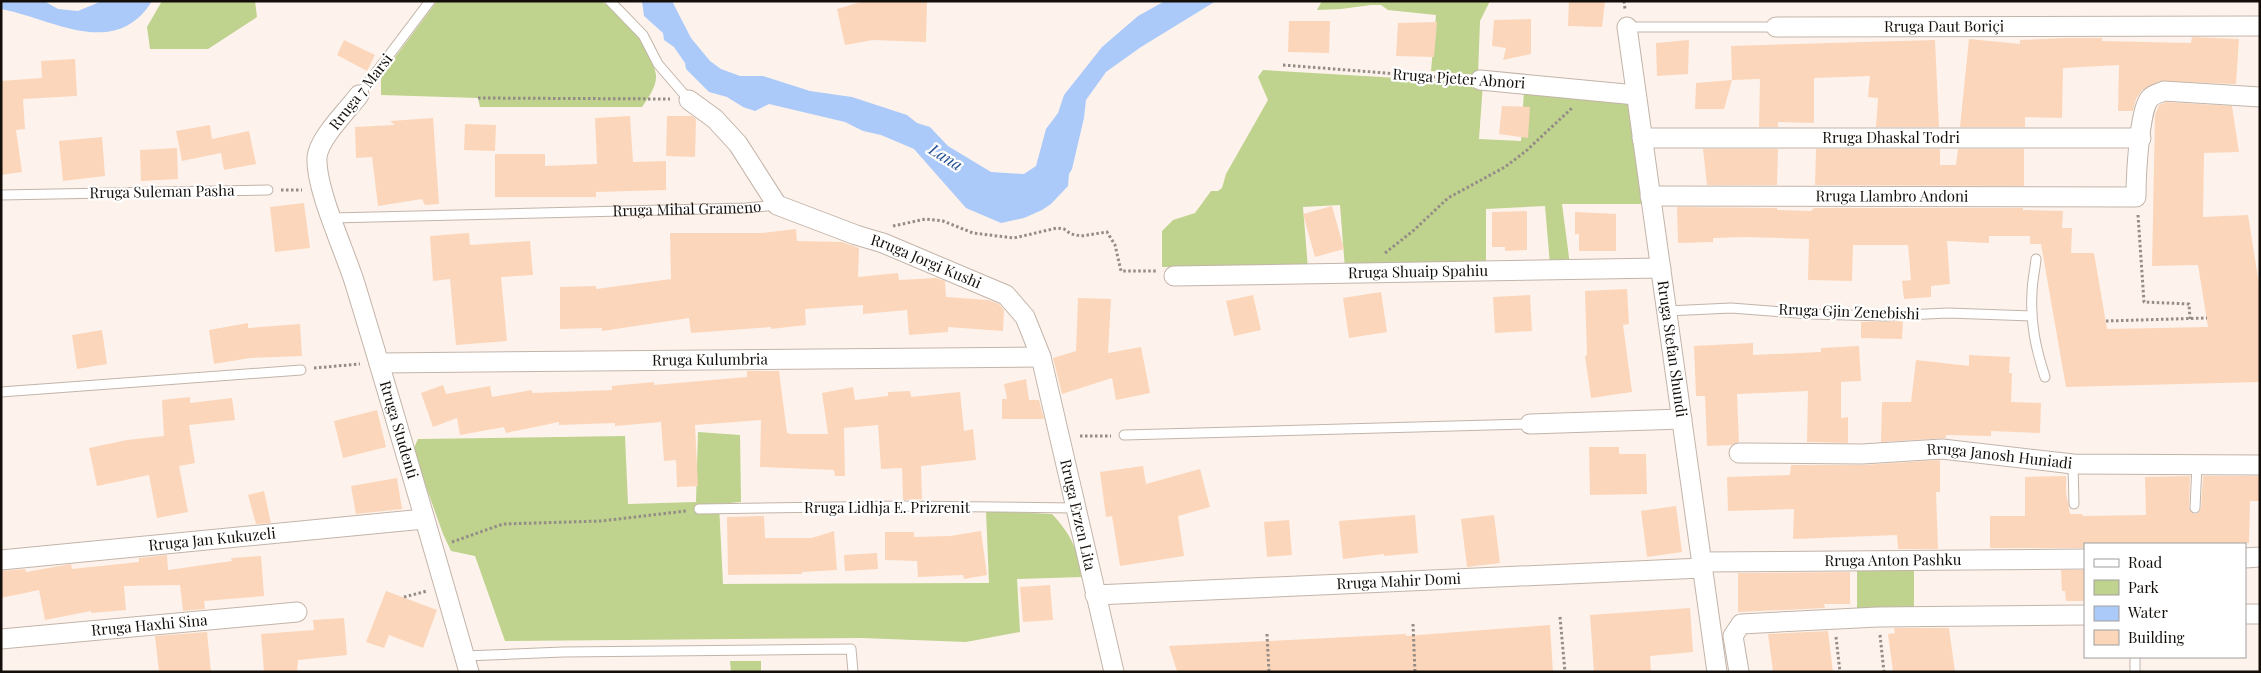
<svg xmlns="http://www.w3.org/2000/svg" width="2261" height="673" font-family="'Playfair Display',serif">
<style>
.green{fill:#bfd28e}
.water{fill:#abcaf9}
.building{fill:#fcd6ba}
.lines{fill:none;stroke-linecap:round;stroke-linejoin:round}
.lane-casing{stroke:#c3b4a9;stroke-width:11}
.street-casing{stroke:#c3b4a9;stroke-width:21}
.path{stroke:#948c86;stroke-width:3;stroke-dasharray:2.5 2.5;stroke-linecap:butt}
.lane{stroke:#fff;stroke-width:9}
.street{stroke:#fff;stroke-width:19}
.labels{text-anchor:middle;stroke-width:4.5;stroke-linejoin:round;paint-order:stroke}
.street-label{font-size:15px;fill:#130e0a;stroke:#fff}
.water-label{font-size:16px;font-style:italic;fill:#214d92;stroke:#fff}
</style>
<rect width="100%" height="100%" fill="#fdf3ec"/>
<g class="green">
<polygon points="162,1 255,1 257,17 208,49 150,49 147,27"/>
<path d="M 437,1 L 601,1 C 623,14 652,48 656,75 C 657,86 648,98 642,107 L 480,107 L 478,98 L 381,95 L 381,76 Z"/>
<polygon points="1322,1 1490,1 1480,21 1478,75 1431,71 1436,15 1388,10 1381,5 1371,5 1341,9 1317,10"/>
<polygon points="1263,70 1483,83 1479,139 1521,141 1524,90 1628,100 1648,204 1562,204 1570,265 1550,265 1545,206 1486,209 1486,266 1345,269 1340,205 1303,207 1308,269 1162,267 1162,231 1173,220 1195,213 1211,191 1218,191 1222,188 1226,174 1268,100 1258,77"/>
<path d="M 698,432 L 740,435 L 741,502 L 719,504 L 723,584 L 989,583 L 986,511 L 1052,514 C 1071,534 1078,551 1083,577 L 1017,579 L 1020,632 L 966,642 L 862,638 L 505,641 L 475,556 L 451,551 L 443,534 L 413,450 L 418,439 L 625,436 L 628,504 L 696,502 Z"/>
<polygon points="1857,569 1914,569 1914,609 1857,610"/>
<polygon points="730,661 761,661 761,672 731,672"/>
</g>
<g class="water">
<path d="M 1,1 L 44,1 L 58,9 L 78,11 L 102,1 L 152,1 C 115,61 51,18 1,9 Z"/>
<polygon points="642,1 672,1 691,38 710,61 721,69 740,76 763,76 810,91 852,97 907,115 917,123 930,127 948,146 991,172 1024,174 1036,166 1046,129 1058,113 1064,95 1102,47 1138,16 1165,1 1216,1 1141,47 1106,72 1086,100 1084,118 1072,169 1069,174 1068,186 1051,204 1042,210 1024,218 1001,223 966,208 914,149 881,135 863,131 845,122 769,104 755,111 743,107 727,97 709,92 686,69 685,63 674,47 664,40 663,33 644,16"/>
</g>
<g class="building">
<polygon points="864,1 927,1 926,42 873,40 845,45 837,9"/>
<polygon points="1569,1 1605,1 1602,27 1568,26"/>
<polygon points="1531,19 1531,54 1503,60 1506,48 1492,46 1494,20"/>
<polygon points="1289,21 1330,21 1329,53 1288,52"/>
<polygon points="1437,22 1434,57 1396,56 1398,23"/>
<polygon points="2192,37 2239,39 2236,84 2160,81 2142,90 2136,99 2133,111 2118,111 2119,65 2063,68 2062,118 2025,117 2025,127 1960,127 1969,39 2020,44 2020,40 2067,38 2102,38 2102,41 2191,43"/>
<polygon points="344,40 375,55 367,71 337,55"/>
<polygon points="1689,40 1688,74 1657,76 1656,43"/>
<polygon points="1935,40 1939,127 1876,127 1878,98 1868,97 1870,76 1814,78 1814,123 1778,122 1778,127 1759,127 1760,79 1732,80 1731,46"/>
<polygon points="75,59 77,96 23,99 25,129 16,130 22,172 1,175 1,81 42,78 41,61"/>
<polygon points="1732,80 1724,109 1695,109 1696,83"/>
<polygon points="2166,102 2232,106 2239,152 2204,153 2203,217 2248,215 2260,290 2260,382 2066,387 2041,244 2030,244 2030,236 1989,236 1989,243 1947,241 1950,284 1931,286 1931,297 1904,299 1902,281 1911,280 1908,245 1853,245 1852,281 1808,280 1809,239 1745,237 1713,238 1713,242 1678,243 1677,207 1777,208 1777,210 1811,211 1814,208 2023,208 2023,210 2063,211 2062,228 2072,228 2071,253 2094,253 2107,329 2208,327 2198,265 2152,266 2155,115 2159,105"/>
<polygon points="1502,106 1530,107 1528,138 1499,134"/>
<polygon points="630,116 633,162 666,161 666,190 596,192 596,197 495,197 495,154 545,154 545,166 597,164 595,118"/>
<polygon points="667,116 692,116 696,119 695,157 666,156"/>
<polygon points="433,118 439,204 425,205 422,199 378,206 372,157 356,158 355,127 395,125 390,121"/>
<polygon points="465,124 496,125 495,151 464,150"/>
<polygon points="210,125 212,139 249,131 256,164 224,170 221,153 182,161 176,131"/>
<polygon points="102,137 105,176 63,181 59,141"/>
<polygon points="177,148 178,179 141,181 140,150"/>
<polygon points="1703,149 1778,149 1777,185 1707,185"/>
<polygon points="1816,149 1940,149 1940,165 1956,165 1958,149 2024,149 2024,186 1815,185"/>
<polygon points="304,203 310,248 275,252 270,207"/>
<polygon points="1332,206 1344,249 1315,257 1303,214"/>
<polygon points="1527,211 1527,250 1505,251 1505,247 1492,247 1492,212"/>
<polygon points="1575,212 1616,214 1616,251 1579,251 1579,234 1575,234"/>
<polygon points="796,229 797,241 842,242 859,248 858,277 898,273 899,280 936,278 945,281 946,297 988,300 999,304 1004,310 1003,331 948,327 948,332 909,335 907,310 863,314 863,305 805,309 806,325 771,329 771,327 691,333 689,318 602,331 602,328 560,329 560,287 596,286 596,289 671,279 670,233 762,233"/>
<polygon points="469,233 470,245 530,241 533,275 501,277 507,341 456,345 450,279 433,281 430,236"/>
<polygon points="1627,289 1629,324 1623,325 1632,392 1591,398 1585,356 1587,355 1585,291"/>
<polygon points="1381,292 1387,332 1349,338 1343,298"/>
<polygon points="1253,295 1261,330 1234,336 1226,301"/>
<polygon points="1530,295 1532,331 1495,333 1493,297"/>
<polygon points="1078,298 1111,299 1108,353 1141,347 1150,393 1116,400 1112,378 1062,394 1053,358 1076,351"/>
<polygon points="1903,321 1902,339 1861,338 1861,322"/>
<polygon points="248,323 248,328 300,324 302,356 250,358 214,364 209,330"/>
<polygon points="102,330 107,364 77,369 72,335"/>
<polygon points="1753,343 1753,355 1821,352 1821,348 1859,346 1861,381 1841,382 1841,418 1848,417 1848,443 1807,442 1808,391 1737,394 1739,442 1732,445 1707,446 1705,396 1696,396 1694,346"/>
<polygon points="1969,355 2010,357 2009,373 2012,373 2011,402 2041,403 2040,433 1991,431 1991,436 1946,435 1946,438 1881,442 1882,402 1911,402 1916,360 1969,366"/>
<polygon points="747,371 779,371 787,433 791,434 828,434 822,393 853,387 855,400 888,396 888,392 910,391 911,397 960,392 964,431 973,429 976,460 921,466 922,499 903,500 902,468 881,469 878,425 844,428 845,476 835,476 834,470 760,467 761,420 695,425 698,486 677,487 676,460 664,461 661,422 615,426 615,423 559,425 559,422 506,433 504,427 460,435 457,418 433,427 421,393 443,385 446,394 490,386 492,397 532,390 532,393 612,390 612,386 654,382 654,385 747,377"/>
<polygon points="1026,379 1029,400 1039,400 1044,419 1002,419 1002,399 1007,399 1004,384"/>
<polygon points="190,397 190,403 232,398 235,420 189,425 195,463 179,466 188,512 157,518 149,475 97,486 89,448 127,440 164,436 162,400"/>
<polygon points="377,410 386,447 343,458 334,421"/>
<polygon points="1589,447 1619,447 1619,454 1646,454 1647,494 1590,495"/>
<polygon points="1940,460 1940,492 1936,492 1938,549 1898,549 1897,535 1793,539 1794,509 1728,511 1727,477 1790,475 1791,465 1862,465"/>
<polygon points="1143,466 1146,484 1200,469 1210,507 1178,516 1184,556 1120,566 1112,516 1106,517 1100,472"/>
<polygon points="2066,476 2066,492 2070,514 2082,514 2083,516 2146,515 2145,477 2190,476 2189,508 2194,514 2198,513 2201,509 2203,476 2260,476 2260,501 2250,501 2249,543 2085,544 2085,548 1990,548 1990,516 2025,516 2025,477"/>
<polygon points="397,478 402,509 356,514 351,486"/>
<polygon points="264,491 271,523 256,524 248,495"/>
<polygon points="1676,506 1682,552 1647,557 1641,511"/>
<polygon points="1415,515 1418,553 1384,556 1384,554 1343,559 1339,521"/>
<polygon points="1494,515 1500,563 1467,567 1461,519"/>
<polygon points="764,516 765,538 812,538 834,531 837,570 802,572 802,574 728,575 727,517"/>
<polygon points="1289,520 1292,555 1267,557 1264,522"/>
<polygon points="981,531 987,575 964,579 963,575 918,577 917,561 885,560 885,532 914,532 914,537 950,536"/>
<polygon points="877,553 878,569 845,571 844,555"/>
<polygon points="167,555 168,570 232,561 231,558 261,556 264,596 204,601 205,609 183,611 180,585 124,586 126,610 91,613 91,611 45,620 39,590 1,598 1,571 25,569 26,572 71,564 72,569 139,562 139,558"/>
<polygon points="2061,570 2085,570 2085,601 2066,601 2065,591 2062,591"/>
<polygon points="1850,572 1850,604 1824,604 1825,608 1738,612 1738,573"/>
<polygon points="1050,585 1053,620 1023,622 1020,587"/>
<polygon points="386,591 437,610 423,648 389,635 384,648 366,642"/>
<polygon points="1690,608 1693,652 1650,656 1651,672 1594,672 1590,615"/>
<polygon points="344,618 347,655 298,660 297,672 264,672 261,634 314,630 313,620"/>
<polygon points="1550,625 1553,672 1184,672 1177,671 1169,646 1406,634 1406,636"/>
<polygon points="1894,628 1949,628 1955,672 1893,672 1888,634 1895,633"/>
<polygon points="1828,631 1833,672 1773,672 1768,634"/>
<polygon points="207,632 211,672 159,672 155,636"/>
</g>
<g class="lines">
<g class="lane-casing">
<g id="lane">
<polyline points="610,1 643,35 658,64 689,100"/>
<polyline points="1627,27 1776,27"/>
<polyline points="359,95 430,1"/>
<polyline points="1,195 268,190"/>
<path id="s1" d="M 332,218 L 746,208 L 776,205"/>
<path d="M 2036,259 C 2035,270 2032,282 2032,293 C 2030,323 2036,349 2045,377"/>
<polyline points="1667,311 1731,308 1810,314 1885,316 1948,313 2032,316"/>
<polyline points="1,392 301,370"/>
<polyline points="1124,435 1530,424"/>
<polyline points="2073,464 2074,504"/>
<polyline points="2195,508 2197,464"/>
<polyline points="699,509 902,506 1075,508"/>
<polyline points="464,656 563,652 851,649 853,672"/>
<polyline points="2135,657 2135,672"/>
</g>
</g>
<g class="street-casing">
<g id="street">
<path id="s2" d="M 1627,27 L 1717,672"/>
<path id="s3" d="M 1776,27 L 2260,26"/>
<polyline points="1480,80 1636,95"/>
<path id="s4" d="M 359,95 C 347,111 319,138 317,157 C 315,189 346,253 356,287 C 395,415 432,543 469,672"/>
<path id="s5" d="M 689,100 L 715,119 L 738,144 L 777,205 L 856,235 L 883,243 L 1006,295 L 1025,317 L 1041,357 L 1114,672"/>
<path id="s6" d="M 1642,138 L 2141,138"/>
<path id="s7" d="M 1650,196 L 2136,197 C 2136,178 2139,109 2150,98 C 2154,94 2160,93 2164,91 L 2260,97"/>
<path id="s8" d="M 1174,276 L 1661,268"/>
<path id="s9" d="M 379,363 L 1041,357"/>
<polyline points="1530,424 1682,419"/>
<path id="s10" d="M 1739,453 L 1862,454 L 1942,449 L 2073,464 L 2260,465"/>
<polyline points="2245,558 2260,557"/>
<path id="s11" d="M 1,560 L 424,519"/>
<path id="s12" d="M 1702,562 L 2085,559"/>
<path id="s13" d="M 1095,595 L 1702,568"/>
<polyline points="2245,614 2260,614"/>
<path id="s14" d="M 1,639 L 297,612"/>
<polyline points="1739,672 1733,636 1741,624 1878,617 2085,615"/>
</g>
</g>
<g class="path">
<polyline points="1624,1 1625,9"/>
<polyline points="1283,65 1462,79"/>
<polyline points="478,98 670,99"/>
<polyline points="281,190 302,190"/>
<polyline points="2138,215 2144,302 2189,304 2190,319"/>
<polyline points="893,226 926,219 943,221 973,233 1014,238 1057,228 1064,229 1071,234 1081,236 1107,232 1115,245 1121,271 1156,271"/>
<polyline points="1385,253 1413,231 1448,198 1505,167 1526,151 1572,108"/>
<polyline points="2106,321 2207,318"/>
<polyline points="314,368 360,364"/>
<polyline points="1080,436 1111,436"/>
<polyline points="452,542 503,524 601,521 686,511"/>
<polyline points="404,597 427,591"/>
<polyline points="1560,617 1565,672"/>
<polyline points="1413,624 1415,672"/>
<polyline points="1267,634 1269,672"/>
<polyline points="1880,635 1884,672"/>
<polyline points="1836,637 1840,672"/>
</g>
<use href="#lane" class="lane"/>
<use href="#street" class="street"/>
</g>
<g class="labels">
<g class="street-label">
<text dy="5" stroke="none"><textPath href="#s3" startOffset="168">Rruga Daut Boriçi</textPath></text>
<text transform="translate(1459 79) rotate(4)" y="5">Rruga Pjeter Abnori</text>
<text transform="translate(361 92) rotate(-52)" y="5">Rruga 7 Marsi</text>
<text dy="5" stroke="none"><textPath href="#s6" startOffset="249">Rruga Dhaskal Todri</textPath></text>
<text transform="translate(162 192) rotate(-1)" y="5">Rruga Suleman Pasha</text>
<text dy="5" stroke="none"><textPath href="#s7" startOffset="242">Rruga Llambro Andoni</textPath></text>
<text dy="5" stroke="none"><textPath href="#s1" startOffset="355">Rruga Mihal Grameno</textPath></text>
<text dy="5" stroke="none"><textPath href="#s5" startOffset="298">Rruga Jorgi Kushi</textPath></text>
<text dy="5" stroke="none"><textPath href="#s8" startOffset="244">Rruga Shuaip Spahiu</textPath></text>
<text transform="translate(1849 312) rotate(2)" y="5">Rruga Gjin Zenebishi</text>
<text dy="5" stroke="none"><textPath href="#s2" startOffset="325">Rruga Stefan Shundi</textPath></text>
<text dy="5" stroke="none"><textPath href="#s9" startOffset="331">Rruga Kulumbria</textPath></text>
<text dy="5" stroke="none"><textPath href="#s4" startOffset="361">Rruga Studenti</textPath></text>
<text dy="5" stroke="none"><textPath href="#s10" startOffset="261">Rruga Janosh Huniadi</textPath></text>
<text x="887" y="513">Rruga Lidhja E. Prizrenit</text>
<text dy="5" stroke="none"><textPath href="#s5" startOffset="619">Rruga Erzen Lita</textPath></text>
<text dy="5" stroke="none"><textPath href="#s11" startOffset="212">Rruga Jan Kukuzeli</textPath></text>
<text dy="5" stroke="none"><textPath href="#s12" startOffset="191">Rruga Anton Pashku</textPath></text>
<text dy="5" stroke="none"><textPath href="#s13" startOffset="304">Rruga Mahir Domi</textPath></text>
<text dy="5" stroke="none"><textPath href="#s14" startOffset="149">Rruga Haxhi Sina</textPath></text>
</g>
<g class="water-label">
<text transform="translate(946 157) rotate(32)" y="6">Lana</text>
</g>
</g>
<rect width="2261" height="673" fill="none" stroke="#130e0a" stroke-width="5"/>
<rect x="2084" y="543" width="162" height="115" fill="#ffffff" stroke="#a19f9d"/>
<rect x="2094" y="559" width="25" height="8" fill="#ffffff" stroke="#a19f9d"/>
<text x="2128" y="568" font-size="15" fill="#130e0a">Road</text>
<rect x="2094" y="580" width="25" height="15" fill="#bfd28e" stroke="#a19f9d"/>
<text x="2128" y="593" font-size="15" fill="#130e0a">Park</text>
<rect x="2094" y="606" width="25" height="15" fill="#abcaf9" stroke="#a19f9d"/>
<text x="2128" y="618" font-size="15" fill="#130e0a">Water</text>
<rect x="2094" y="630" width="25" height="15" fill="#fcd6ba" stroke="#a19f9d"/>
<text x="2128" y="643" font-size="15" fill="#130e0a">Building</text>
</svg>
